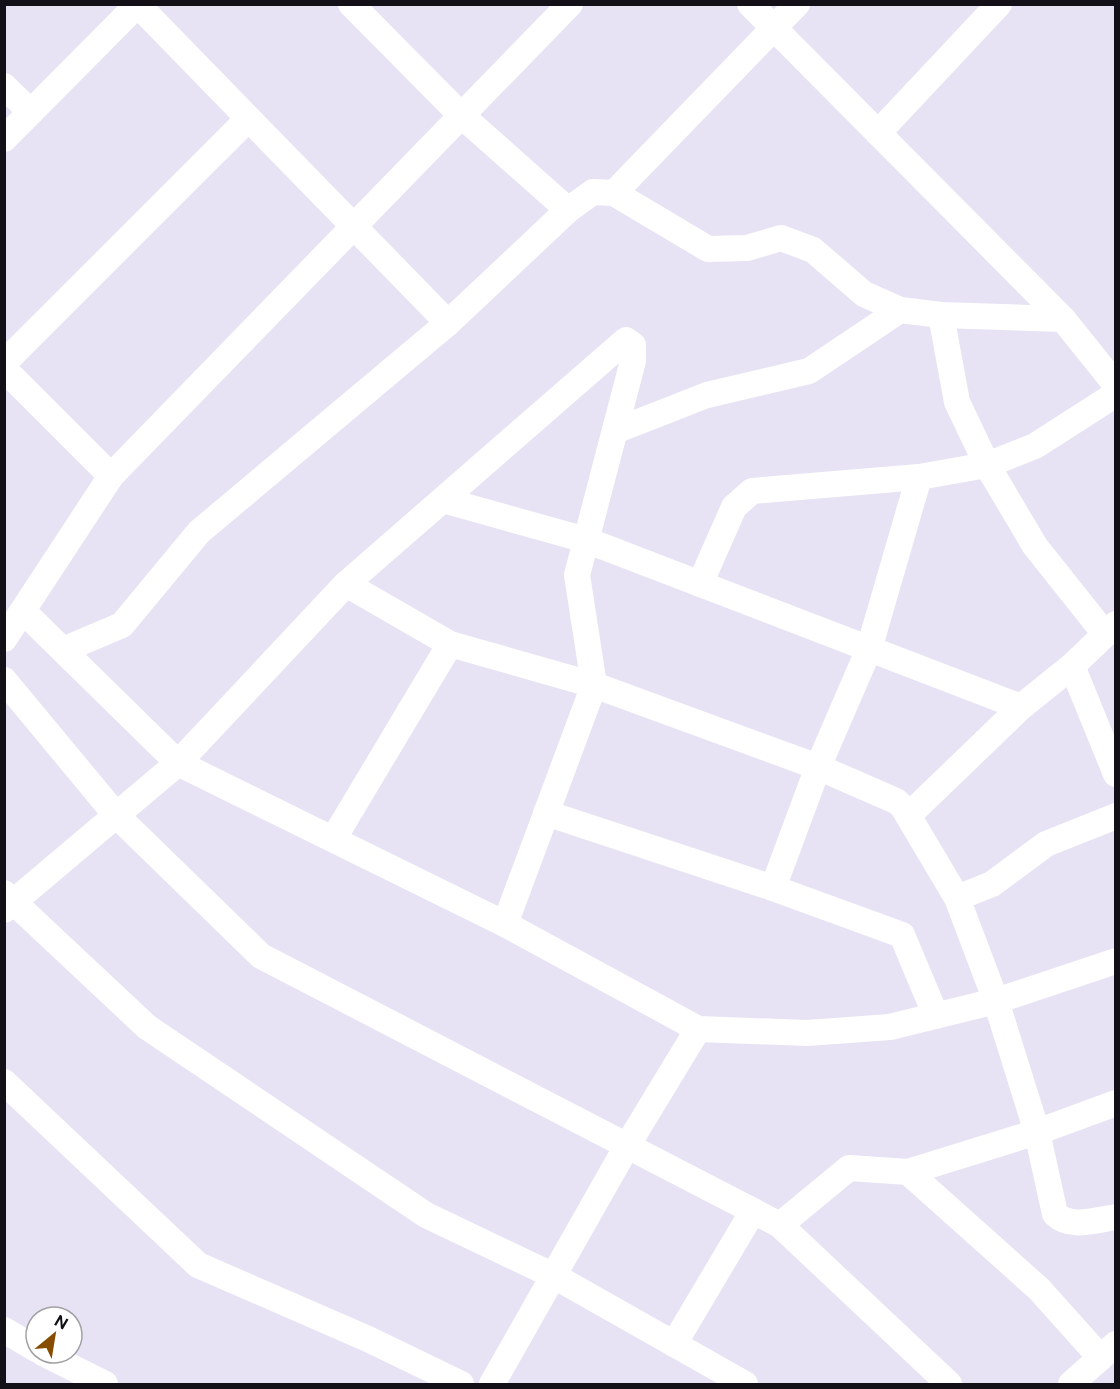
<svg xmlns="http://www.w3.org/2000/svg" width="1120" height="1389" font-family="'Public Sans',sans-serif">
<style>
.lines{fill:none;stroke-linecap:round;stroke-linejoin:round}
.street{stroke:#fff;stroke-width:26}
</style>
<rect width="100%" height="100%" fill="#e7e3f4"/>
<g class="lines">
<g class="street">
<polyline points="137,4 448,323"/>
<polyline points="351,4 461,115 568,210"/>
<polyline points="750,4 1063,319 1116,385"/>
<polyline points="4,86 31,112"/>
<polyline points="878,133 999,4"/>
<polyline points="4,139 138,4"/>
<polyline points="614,193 797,4"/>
<polyline points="941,315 957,402 987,465 1035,546 1105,634"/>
<polyline points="4,363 248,119"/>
<polyline points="4,369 111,476"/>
<polyline points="615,431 707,395 809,371 900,310"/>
<polyline points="443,500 586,540 1021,707 1072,666 1116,624"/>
<polyline points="346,584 450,644"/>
<polyline points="700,584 734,507 752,491 919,477 987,465 1035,446 1116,394"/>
<polyline points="23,611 178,763 505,924 698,1029 807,1033 890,1027 996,1001 1116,961"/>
<polyline points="4,639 111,476 570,4"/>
<polyline points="63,650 122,625 199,532 448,323 568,210 593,192 614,193 708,249 747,248 781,238 813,250 864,294 900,310 941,315 1063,319"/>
<polyline points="1072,666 1116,774"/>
<polyline points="4,680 116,815 261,956 780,1225 949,1384"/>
<polyline points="546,813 773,888 902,935 936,1016"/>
<polyline points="909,815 1021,707"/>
<path d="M 334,838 L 450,644 L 594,685 L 818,767 L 896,801 L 903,807 L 957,898 L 996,1001 L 1037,1132 L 1055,1214 C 1071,1229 1095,1220 1116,1217"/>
<polyline points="773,888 818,767 869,649 919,477"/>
<polyline points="4,893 147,1027 426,1215 554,1276 745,1384"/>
<polyline points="957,898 992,884 1046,844 1116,816"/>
<polyline points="4,910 178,763 346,584 626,340 633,345 633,361 577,575 594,685 505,924"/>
<polyline points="4,1082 198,1265 368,1339 461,1384"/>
<polyline points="908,1172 1039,1289 1099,1356"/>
<polyline points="780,1225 849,1168 908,1172 1037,1132 1116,1103"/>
<polyline points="4,1330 36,1349"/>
<polyline points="674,1344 753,1211"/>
<polyline points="43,1353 105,1384"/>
<polyline points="492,1384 627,1146 698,1029"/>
<polyline points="1071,1384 1116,1344"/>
</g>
</g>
<rect width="1120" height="1389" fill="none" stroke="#131117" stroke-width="12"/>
<g transform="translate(54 1335) rotate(30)"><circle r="28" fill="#ffffff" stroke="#a1a0a2" stroke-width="1.5"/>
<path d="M0-4.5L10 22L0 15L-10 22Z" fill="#864d00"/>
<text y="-9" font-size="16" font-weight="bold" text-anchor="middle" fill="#131117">N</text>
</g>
</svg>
